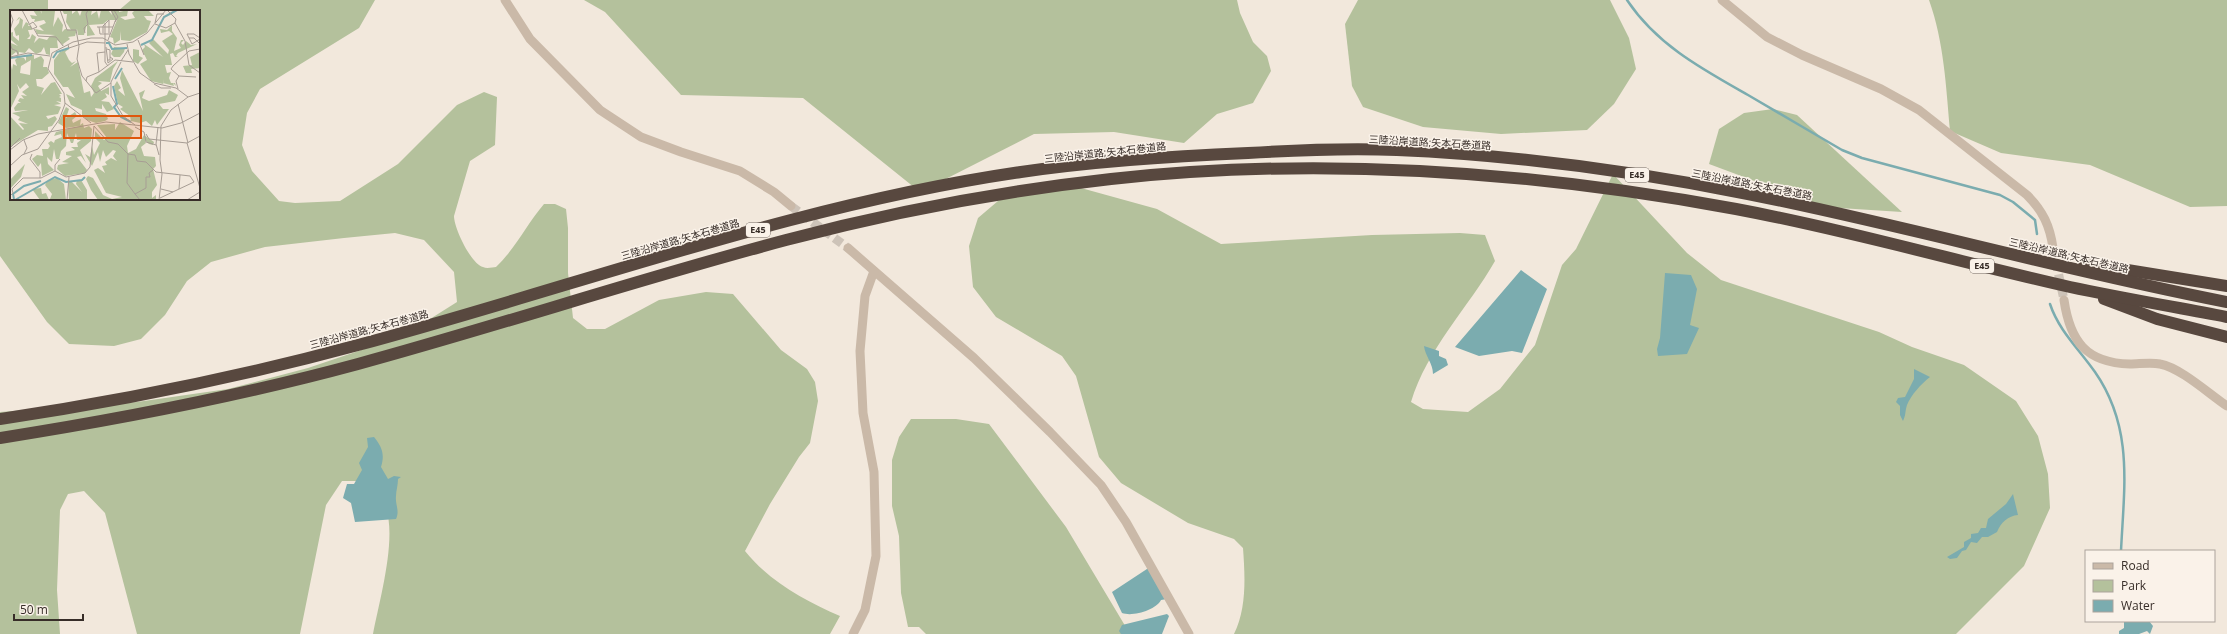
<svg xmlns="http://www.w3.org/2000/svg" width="2227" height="634" font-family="'Open Sans','Noto Sans JP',sans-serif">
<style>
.green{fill:#b4c19c}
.water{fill:#7bacaf}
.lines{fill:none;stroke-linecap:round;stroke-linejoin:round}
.stream{stroke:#7bacaf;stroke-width:2.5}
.minor-tunnel{stroke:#cdc3b8;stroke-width:9;stroke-dasharray:9 4.5;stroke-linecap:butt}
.minor{stroke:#cab9a8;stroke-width:9}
.highway{stroke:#58483f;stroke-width:12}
.labels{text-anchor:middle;stroke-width:3;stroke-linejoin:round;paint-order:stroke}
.shield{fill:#faf2e9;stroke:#726862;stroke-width:1}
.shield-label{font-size:9px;font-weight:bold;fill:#372d28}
.street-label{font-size:10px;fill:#372d28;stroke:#faf2e9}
.inset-river{fill:none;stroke:#7bacaf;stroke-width:2}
.inset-road{fill:none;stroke:#a79d94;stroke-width:1}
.view{fill:#df570d;fill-opacity:0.15;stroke:#df570d;stroke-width:2}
.inset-edge{fill:none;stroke:#372d28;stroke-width:2}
</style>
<rect width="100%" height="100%" fill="#f2e8dc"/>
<g class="green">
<path d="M 0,0 L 48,0 L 48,11 L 11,11 L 11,199 L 199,199 L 199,11 L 118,11 L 131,0 L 375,0 L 359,28 L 260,89 L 247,113 L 242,145 L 252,171 L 279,201 L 295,203 L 340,201 L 398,164 L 457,105 L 484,92 L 497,97 L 495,145 L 470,161 L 454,216 C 454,228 471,264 483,267 C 487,269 493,267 496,267 C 515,249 527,224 544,204 L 555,204 L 566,209 L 568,228 L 568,273 L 573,318 L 587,329 L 605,329 L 659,300 L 706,292 L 733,294 L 781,350 L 807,369 L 815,382 L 818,401 L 810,443 L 799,457 L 770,504 L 745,551 C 769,581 805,601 840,616 L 830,634 L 373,634 C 379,602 398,536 385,506 C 381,497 365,488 358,481 L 342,481 L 326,505 L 300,634 L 137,634 L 105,513 L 84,491 L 68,494 L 60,510 L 57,590 L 60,634 L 0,634 L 0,412 L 137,402 L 228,389 L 308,368 L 403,336 L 457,302 L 454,272 L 424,240 L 395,233 L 344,238 L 265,247 L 211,262 L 187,281 L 165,315 L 141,339 L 114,346 L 69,344 L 47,322 L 0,256 Z"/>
<polygon points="584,0 1237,0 1240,13 1253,42 1267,56 1271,71 1253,103 1217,114 1184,143 1114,132 1034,134 920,192 803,98 681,95 605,12"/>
<polygon points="1358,0 1610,0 1629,38 1636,69 1614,104 1587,130 1501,134 1423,127 1363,107 1352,86 1345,24"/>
<path d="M 1929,0 L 2227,0 L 2227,206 L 2190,207 L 2090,165 L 2001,153 L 1950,131 C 1946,86 1944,42 1929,0 Z"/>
<polygon points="1773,109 1797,115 1902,212 1824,207 1709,164 1719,129 1744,113"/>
<path d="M 1613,174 L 1687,253 L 1721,280 L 1879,332 L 1912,347 L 1964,365 L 2016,401 L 2038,436 L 2048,474 L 2050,508 L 2024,566 L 1956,634 L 1234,634 C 1247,608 1245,576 1243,548 L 1234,539 L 1188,523 L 1121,483 L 1099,457 L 1076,376 L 1062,356 L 996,317 L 973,287 L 969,246 L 978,218 L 1005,195 L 1081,188 L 1157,209 L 1221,244 L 1372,235 L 1460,233 L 1485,235 L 1495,261 C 1468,308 1427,349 1411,402 L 1423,409 L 1468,412 L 1500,389 L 1535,345 L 1562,265 L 1576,249 Z"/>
<polygon points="911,419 956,419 989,424 1066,527 1130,634 926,634 919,627 908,627 901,593 899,536 892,506 892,460 899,437"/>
</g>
<g class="water">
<polygon points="1521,270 1547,289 1522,353 1512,351 1479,356 1455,347"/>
<polygon points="1665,273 1691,275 1697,289 1690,325 1699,328 1687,354 1658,356 1657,349 1660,338"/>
<path d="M 1424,346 L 1439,351 L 1439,356 L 1446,359 L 1448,365 L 1433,374 C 1433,363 1425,356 1424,346 Z"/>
<path d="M 1914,369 L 1930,377 C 1921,384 1911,395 1907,405 C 1905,411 1906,415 1903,421 L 1900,415 L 1900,406 L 1896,402 L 1898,398 L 1905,397 L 1914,379 Z"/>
<path d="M 374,437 C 382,447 385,454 381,467 L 388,479 L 394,476 L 401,477 L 398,479 C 398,485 396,491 396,496 C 395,505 400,510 396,519 L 355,522 L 351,503 L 343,498 L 347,484 L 354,484 L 362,470 L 359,463 L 368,447 L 367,438 Z"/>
<path d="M 2013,494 L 2018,515 C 2008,516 2001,522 1997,532 L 1988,537 L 1982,537 L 1977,543 L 1971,542 L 1966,550 L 1962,551 L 1957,558 L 1950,559 L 1947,557 L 1964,547 L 1964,542 L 1971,538 L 1971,534 L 1978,533 L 1981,528 L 1986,528 L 1988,519 L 2006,504 Z"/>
<path d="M 1150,567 L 1167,599 L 1161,600 C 1156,610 1133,617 1122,613 L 1112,592 Z"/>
<polygon points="1167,614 1169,616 1162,634 1121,634 1119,631 1122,625"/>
<polygon points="2124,621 2149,621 2153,626 2150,634 2147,631 2139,634 2119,634 2119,631 2124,628"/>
</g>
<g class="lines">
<g class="stream">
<path d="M 1627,0 C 1657,45 1702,69 1748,95 C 1779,113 1811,132 1842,150 L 1862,158 L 2000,195 L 2013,202 L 2035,220 L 2037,234"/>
<path d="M 2050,304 C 2059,331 2079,349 2095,372 C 2134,428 2124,487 2121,551"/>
</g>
<g class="minor-tunnel">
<polyline points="791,206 848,248"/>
<polyline points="2053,248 2064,300"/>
</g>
<g class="minor">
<polyline points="505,0 530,39 600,110 641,137 681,152 740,171 774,192 791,206"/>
<path d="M 1722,0 L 1767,37 L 1802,55 L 1881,89 L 1919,110 L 2027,195 C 2043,211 2050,226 2053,248"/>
<polyline points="848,248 974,358 1050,432 1101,485 1126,522 1189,634"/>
<path d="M 2064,300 C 2070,341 2086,363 2130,364 C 2139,364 2151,362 2160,364 C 2181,368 2209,394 2227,406"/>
<polyline points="853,634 865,610 876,556 874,472 863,413 860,351 865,296 874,271"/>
</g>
<g class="highway">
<polyline points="2084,263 2227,286"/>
<polyline points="2104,299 2157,319 2227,337"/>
<path d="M 0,419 C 121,401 240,377 358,345 C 578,286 794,205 1021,172 C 1096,161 1172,156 1248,153 C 1298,150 1347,148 1397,150 C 1514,155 1633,171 1748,194 C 1908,226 2066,271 2227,302"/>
<path d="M 0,438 C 121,419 240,396 358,364 C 501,325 642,278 786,240 C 892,212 1002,191 1111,179 C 1320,156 1530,171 1736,209 C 1848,230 1959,262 2070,287 C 2122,298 2175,307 2227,317"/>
</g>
</g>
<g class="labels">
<g class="shield">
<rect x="1625" y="168" width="24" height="14" rx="3"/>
<rect x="746" y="223" width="24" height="14" rx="3"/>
<rect x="1970" y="259" width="24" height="14" rx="3"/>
</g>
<g class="shield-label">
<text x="1637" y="178">E45</text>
<text x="758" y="233">E45</text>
<text x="1982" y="269">E45</text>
</g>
<g class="street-label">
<text transform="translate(1430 142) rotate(3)" y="4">三陸沿岸道路;矢本石巻道路</text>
<text transform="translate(1105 152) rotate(-6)" y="4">三陸沿岸道路;矢本石巻道路</text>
<text transform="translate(1752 184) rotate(11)" y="4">三陸沿岸道路;矢本石巻道路</text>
<text transform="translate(680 239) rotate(-16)" y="4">三陸沿岸道路;矢本石巻道路</text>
<text transform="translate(2069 255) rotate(13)" y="4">三陸沿岸道路;矢本石巻道路</text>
<text transform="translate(369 329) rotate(-15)" y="4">三陸沿岸道路;矢本石巻道路</text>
</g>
</g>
<g transform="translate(10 10)">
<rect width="190" height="190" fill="#f2e8dc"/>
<path d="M 23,0 L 30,0 L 32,4 L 31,0 L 45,1 L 43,17 L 48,7 L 53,15 L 52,22 L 55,19 L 61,20 L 56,12 L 57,4 L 54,4 L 52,0 L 62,0 L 62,4 L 67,0 L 70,6 L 72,0 L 82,0 L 81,5 L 87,1 L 89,9 L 91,0 L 98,0 L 102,5 L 101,0 L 109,0 L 109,2 L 118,0 L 117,6 L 110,7 L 115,10 L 125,8 L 122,3 L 125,0 L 138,0 L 144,6 L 134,6 L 137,10 L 141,11 L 137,22 L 120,31 L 111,30 L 110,21 L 110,30 L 104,34 L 103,28 L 100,27 L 107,10 L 98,10 L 93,14 L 79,15 L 85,25 L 77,26 L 77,14 L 74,25 L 68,25 L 67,19 L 65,26 L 58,27 L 60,29 L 53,34 L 54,36 L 47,30 L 48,38 L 40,38 L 40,45 L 36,44 L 34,37 L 31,42 L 26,44 L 19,38 L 15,43 L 9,42 L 9,45 L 6,42 L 1,46 L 1,33 L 8,36 L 1,30 L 0,23 L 3,22 L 3,26 L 9,31 L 9,25 L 6,26 L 4,19 L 9,13 L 10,8 L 6,11 L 9,7 L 13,10 L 12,19 L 16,12 L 19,14 L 18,16 L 21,16 L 22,20 L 18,20 L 20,26 L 17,29 L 20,29 L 22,24 L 26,27 L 24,33 L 29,28 L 37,30 L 40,26 L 45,25 L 27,24 L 25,19 L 34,21 L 29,16 L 36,13 L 34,10 L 24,12 L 25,9 L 22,9 L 20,5 L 27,6 ZM 162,15 L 162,21 L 167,28 L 164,41 L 171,38 L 169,35 L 171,30 L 174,30 L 171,33 L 173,35 L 176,31 L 181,35 L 187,34 L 168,43 L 166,46 L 168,47 L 165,47 L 163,43 L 160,44 L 162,55 L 155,55 L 157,63 L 161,62 L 159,68 L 161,73 L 165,73 L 166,76 L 163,73 L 164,76 L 153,73 L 154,69 L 153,74 L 141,71 L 130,54 L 137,50 L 132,40 L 135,37 L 134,34 L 153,47 L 139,33 L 143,29 L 158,44 L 159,40 L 152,31 L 163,24 L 159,21 L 151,23 L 150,19 L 157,20 ZM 104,37 L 115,38 L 114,42 L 110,47 L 104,47 L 101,44 ZM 60,38 L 55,42 L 59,50 L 62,53 L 66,51 L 60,57 L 68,52 L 74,83 L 80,81 L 81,87 L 84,83 L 81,76 L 85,68 L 108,51 L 103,59 L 100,72 L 88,71 L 92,73 L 88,76 L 91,81 L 99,77 L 99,85 L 95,83 L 97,87 L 91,91 L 99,92 L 104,99 L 97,102 L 92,94 L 92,99 L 85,98 L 86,101 L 96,104 L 98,109 L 95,111 L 86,113 L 77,110 L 72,105 L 72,100 L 61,95 L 56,84 L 65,88 L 58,77 L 53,77 L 44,64 L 44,50 L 50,42 ZM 123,39 L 129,40 L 129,46 L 133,48 L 128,54 L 123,51 ZM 190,42 L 190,58 L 181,59 L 182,63 L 176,63 L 173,56 L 182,55 L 180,47 ZM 16,45 L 24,45 L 24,49 L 31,46 L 34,50 L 33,57 L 37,57 L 39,63 L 32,69 L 26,69 L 27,76 L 34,78 L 31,85 L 41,73 L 45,72 L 52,84 L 49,84 L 51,86 L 49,87 L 51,88 L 51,92 L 46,91 L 51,94 L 44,95 L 51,97 L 48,104 L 36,106 L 38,109 L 45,106 L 47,109 L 42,116 L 38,117 L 38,121 L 28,120 L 0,137 L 0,106 L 13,120 L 14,119 L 9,113 L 18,114 L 8,110 L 10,107 L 2,103 L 18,100 L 5,101 L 4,98 L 8,93 L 11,93 L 8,91 L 10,88 L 14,89 L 11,85 L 17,86 L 12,82 L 19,77 L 16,73 L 10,79 L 7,74 L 9,81 L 0,100 L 0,50 L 2,60 L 3,54 L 7,56 L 5,50 L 8,47 L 14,48 L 16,51 ZM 21,50 L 20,65 L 10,63 L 11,56 ZM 112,60 L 133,101 L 129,83 L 135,80 L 132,88 L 139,91 L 157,85 L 159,80 L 168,85 L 165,91 L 149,94 L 153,99 L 159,99 L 147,115 L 145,110 L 142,116 L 136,111 L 130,113 L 121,111 L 120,106 L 110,99 L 113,97 L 108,94 L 104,76 L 107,71 L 111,78 L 108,80 L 115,86 L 110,68 ZM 56,97 L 59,99 L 56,108 L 65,102 L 67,106 L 62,110 L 63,113 L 71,109 L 70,115 L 73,113 L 74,118 L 79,116 L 82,119 L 81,131 L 70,140 L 76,153 L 71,146 L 67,147 L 77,160 L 75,163 L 55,166 L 47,159 L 48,155 L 59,153 L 52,152 L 62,146 L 56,145 L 56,142 L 65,140 L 61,137 L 68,137 L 67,133 L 71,130 L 67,130 L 66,123 L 63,133 L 61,133 L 57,123 L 56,136 L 51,141 L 49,149 L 46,149 L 44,139 L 42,152 L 37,147 L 38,154 L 44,160 L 32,166 L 31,153 L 28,157 L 22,149 L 27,145 L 33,146 L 32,139 L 38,139 L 40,136 L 38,133 L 41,131 L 44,133 L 45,130 L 52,127 L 51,124 L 44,126 L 46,122 L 70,116 L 56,118 L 48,113 ZM 110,112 L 124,121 L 117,136 L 118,143 L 126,139 L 134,125 L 144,132 L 143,135 L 139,134 L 135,130 L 136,133 L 131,137 L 134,146 L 145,147 L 146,156 L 143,159 L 147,175 L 142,182 L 142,188 L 146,185 L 146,190 L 88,190 L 81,180 L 76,169 L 78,166 L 83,168 L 93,185 L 102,189 L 112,187 L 96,183 L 84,160 L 88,158 L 95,163 L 92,156 L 97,155 L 95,152 L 101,148 L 107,151 L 103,146 L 106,141 L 103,140 L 96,147 L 93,140 L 90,152 L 88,142 L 82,156 L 75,144 L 80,147 L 82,136 L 84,145 L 90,133 L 85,128 L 85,121 L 94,130 L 97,128 L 87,115 L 105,114 L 105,120 ZM 15,154 L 11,167 L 0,179 L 0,170 ZM 47,168 L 54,174 L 56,190 L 40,189 L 42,184 L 35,175 L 38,170 ZM 67,170 L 71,170 L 77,180 L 77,190 L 59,190 L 58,172 L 62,172 L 72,182 L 66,174 ZM 31,178 L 32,184 L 36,183 L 39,190 L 30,190 L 22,179 Z" fill="#b4c19c" fill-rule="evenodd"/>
<path class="inset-river" d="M 96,33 L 99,33 L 102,39 L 117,38M 131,35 L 142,30 L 154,7 L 167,0M 0,48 L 22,45M 43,48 L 47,42 L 59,38M 105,69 L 112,58M 103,76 L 107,94 L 104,97 L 111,107 L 121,112M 4,189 L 3,184 L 14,176 L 31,171M 5,190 L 45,167 L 56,172 L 72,170 L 75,167"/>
<path class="inset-road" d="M 12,0 L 22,19 L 27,17 L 23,12 L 20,14M 50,0 L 57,20 L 66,20 L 69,36 L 67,49 L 72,66 L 86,83 L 101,73M 104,0 L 108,7 L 105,12M 157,0 L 166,9 L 165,13 L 175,31 L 179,55 L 190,63M 0,2 L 3,10 L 0,20M 95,13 L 95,52 L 98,56M 145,13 L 147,4 L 154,4M 145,14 L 156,18 L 165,13M 87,17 L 103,17M 89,17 L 90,24 L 100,24M 24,19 L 28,26 L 46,27 L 53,36M 75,23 L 74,18 L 78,14 L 76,4 L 78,0M 93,23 L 93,16 L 99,10 L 99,23M 179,28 L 184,28 L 190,34M 190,28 L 184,24 L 177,24 L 182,34 L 190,29M 98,30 L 106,9 L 101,0M 128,30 L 134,45M 0,33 L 2,39 L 7,41 L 8,45M 117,34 L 119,44 L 130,63 L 144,73 L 166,78 L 178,87 L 161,100 L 151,116 L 150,150 L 152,164 L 149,190M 58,35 L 59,38 L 77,32 L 95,33M 96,37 L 98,53 L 103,49 L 100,47M 0,47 L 18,43 L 40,46M 97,50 L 100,50 L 100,40 L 97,39M 111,51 L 118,40M 111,52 L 101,72 L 101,86 L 113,106 L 125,115M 89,62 L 87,43 L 95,42M 169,66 L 161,59 L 163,56 L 179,41 L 190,39M 169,66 L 186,67M 76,71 L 77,67 L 89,62 L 105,50 L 123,52M 144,74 L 151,78 L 161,78M 168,79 L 166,71 L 169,66M 178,87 L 190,83M 55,93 L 81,113M 168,94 L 178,133M 84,116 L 98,132 L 108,134 L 118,144 L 117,173 L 125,184M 125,117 L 134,122 L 136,132 L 146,135M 148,117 L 146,134 L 149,145M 136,124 L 139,129 L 177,133 L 190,126M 14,130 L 17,138 L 14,144M 177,133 L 190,178M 1,137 L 10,128M 0,140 L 13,130 L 28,124 L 96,112 L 152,118 L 171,113 L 190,103M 22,144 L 20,149 L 30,162 L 30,168M 118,144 L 125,145 L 127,151 L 136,152 L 146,162 L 180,166 L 184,172M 0,156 L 12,145 L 28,139 L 49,110 L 55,94 L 54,83 L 38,59 L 42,43 L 63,32 L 81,28 L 93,28 L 105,35 L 123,32 L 137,23 L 156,0M 45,161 L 45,155 L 50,149M 151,179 L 163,182M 169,179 L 170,165M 0,186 L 3,183 L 2,179 L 13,168 L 31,168 L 45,161 L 56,167 L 75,163 L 80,157 L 84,116M 150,188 L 184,172M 57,190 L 59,167M 130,190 L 125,184 L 136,178 L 136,167 L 140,167 L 139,163 L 143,160M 177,190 L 190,182"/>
<path class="view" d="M 54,106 L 131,106 L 131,128 L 54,128 Z"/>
<rect width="190" height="190" class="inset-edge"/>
</g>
<rect x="2085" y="550" width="130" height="72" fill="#faf2e9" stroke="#aca39c"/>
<rect x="2093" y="563" width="20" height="6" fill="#cab9a8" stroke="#aca39c"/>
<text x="2121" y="570" font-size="12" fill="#372d28">Road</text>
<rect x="2093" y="580" width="20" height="12" fill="#b4c19c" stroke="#aca39c"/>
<text x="2121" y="590" font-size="12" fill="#372d28">Park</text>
<rect x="2093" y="600" width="20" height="12" fill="#7bacaf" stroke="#aca39c"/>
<text x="2121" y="610" font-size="12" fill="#372d28">Water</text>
<path d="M14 614v6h69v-6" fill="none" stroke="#372d28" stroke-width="2"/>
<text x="20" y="614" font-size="12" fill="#372d28" stroke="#faf2e9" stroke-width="3" paint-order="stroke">50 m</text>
</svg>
